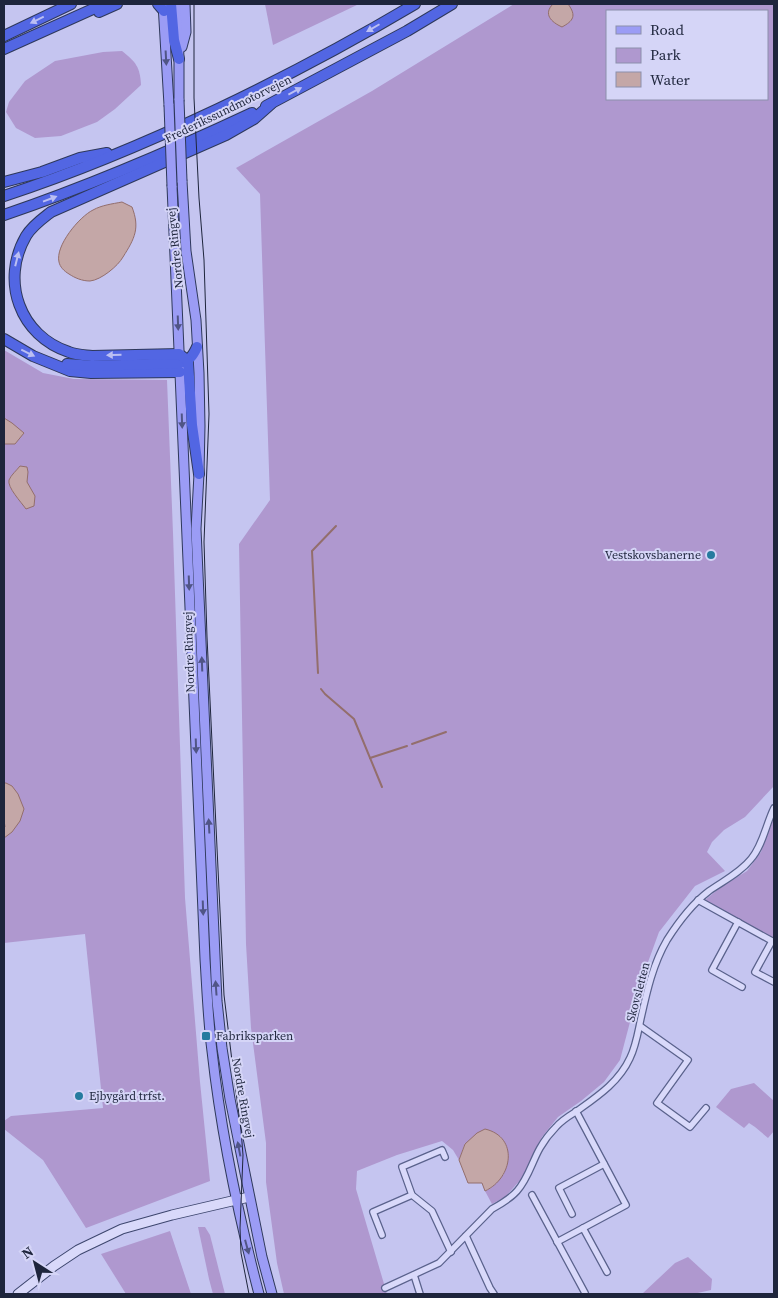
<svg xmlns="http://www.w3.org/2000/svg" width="778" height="1298" font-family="'Source Serif 4',serif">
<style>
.green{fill:#af98cf;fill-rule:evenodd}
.water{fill:#c4a7a7;stroke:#936e6c}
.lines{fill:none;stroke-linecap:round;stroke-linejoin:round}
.stream{stroke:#936e6c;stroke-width:2}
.street-casing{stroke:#5a628c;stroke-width:8}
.secondary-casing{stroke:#3d466e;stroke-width:11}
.primary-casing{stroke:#2e385a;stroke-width:11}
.highway-casing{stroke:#2e385a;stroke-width:12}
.street{stroke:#d9d9fa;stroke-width:5.5}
.secondary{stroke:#d9d9fa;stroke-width:9}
.primary{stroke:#9b9cf5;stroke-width:9}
.highway{stroke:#5266e3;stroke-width:10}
.tram{stroke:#1e253c;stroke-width:1}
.primary-bridge-casing{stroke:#2e385a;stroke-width:11;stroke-linecap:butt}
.primary-bridge{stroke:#9b9cf5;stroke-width:9}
.oneway{fill:#bbbff3}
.oneway2{fill:#505586}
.poi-dot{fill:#267b9f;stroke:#d5d5f7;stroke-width:2}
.labels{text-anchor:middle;stroke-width:4;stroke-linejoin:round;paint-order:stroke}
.street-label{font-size:12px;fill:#1e253c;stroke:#d5d5f7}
.poi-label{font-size:12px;fill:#1e253c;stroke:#d5d5f7;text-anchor:start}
</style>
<rect width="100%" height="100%" fill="#c5c5f0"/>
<g class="green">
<polygon points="265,4 359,4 273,45"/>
<path d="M 514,4 L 774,4 L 774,786 L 745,817 L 724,830 L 712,842 L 707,852 L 725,871 L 695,886 L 659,932 L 640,984 L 620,1060 L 604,1082 L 581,1101 L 558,1117 L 542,1137 L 522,1178 L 505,1197 L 492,1204 L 485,1191 L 491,1188 L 504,1174 L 465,1143 L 459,1160 L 453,1150 L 442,1141 L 397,1155 L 357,1171 L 356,1189 L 387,1294 L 284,1294 L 277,1263 L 266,1182 L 266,1143 L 251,1028 L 246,944 L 239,544 L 270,500 L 260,194 L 236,168 L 372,91 ZM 607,11 L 767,11 L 767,99 L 607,99 Z"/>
<path d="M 122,51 C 136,62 140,67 141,85 L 115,109 L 97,122 L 61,136 L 35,138 L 16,128 L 6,112 L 9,102 L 25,81 L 55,61 L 103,52 Z"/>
<polygon points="4,350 43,373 74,379 167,380 173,533 185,898 200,1082 210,1181 86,1228 43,1160 4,1129 4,1121 11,1116 103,1108 85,934 4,943"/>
<polygon points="774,817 774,939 705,900 721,887 747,871 761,852"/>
<polygon points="754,1083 774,1101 774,1131 768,1138 755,1127 749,1123 744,1128 716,1107 731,1089"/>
<polygon points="198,1227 205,1227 210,1235 225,1294 213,1294 209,1279"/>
<polygon points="170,1231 191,1294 126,1294 101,1254"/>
<polygon points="688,1257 712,1279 711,1290 693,1294 642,1294 675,1263"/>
</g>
<g class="water">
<path d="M 553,4 L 568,4 C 577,16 573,21 562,27 C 551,22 543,14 553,4 Z"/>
<path d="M 122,202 L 132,207 C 140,228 135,238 123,257 C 118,266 101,280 90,281 C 82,281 75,278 69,274 C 64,271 60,267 59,262 C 55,246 79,217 93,210 C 102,205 112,204 122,202 Z"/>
<polygon points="4,418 12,423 24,433 15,444 4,444"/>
<path d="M 20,466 L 27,467 L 28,472 L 27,482 L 35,496 L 34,506 L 26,509 C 21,502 7,487 9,480 C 11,475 17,470 20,466 Z"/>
<polygon points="4,783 6,783 12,786 18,794 24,809 20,821 12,832 4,838 4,828 5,827 4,820"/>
<path d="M 485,1129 C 519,1137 513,1178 485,1191 L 482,1183 L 468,1183 L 459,1160 L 465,1144 L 477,1133 Z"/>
</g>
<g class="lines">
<g class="stream">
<polyline points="318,673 312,551 336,526"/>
<polyline points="321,689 325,694 354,719 382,787"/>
<polyline points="412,744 446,732"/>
<polyline points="370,758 407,746"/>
</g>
<g class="street-casing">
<g id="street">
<polyline points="698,900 772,941 755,972 774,982"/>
<polyline points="738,922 712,970 742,987"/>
<polyline points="640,1026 688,1060 657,1103 690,1127 706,1108"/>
<polyline points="445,1157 442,1150 402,1167 412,1195 432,1211 451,1252"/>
<polyline points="532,1195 585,1293"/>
<polyline points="572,1214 559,1188 604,1164"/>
<polyline points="583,1228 607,1272"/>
<polyline points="382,1235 373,1212 412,1195"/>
<polyline points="466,1236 490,1288 494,1294"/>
<polyline points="557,1242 626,1205 576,1111"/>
<polyline points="414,1275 420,1294"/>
<path d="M 385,1288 L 439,1263 L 492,1209 C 501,1204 510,1199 517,1191 C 528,1179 532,1162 540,1148 C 544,1141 550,1133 556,1127 C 562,1120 569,1116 577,1111 C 598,1096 619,1082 630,1058 C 636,1046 638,1032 641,1018 C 647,991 653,964 667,940 C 679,921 692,904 709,891 C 723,881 740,873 751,859 C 763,845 766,824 774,808"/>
</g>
</g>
<g class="secondary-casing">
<polyline id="secondary" points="18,1294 54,1266 78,1250 122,1229 172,1215 249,1197"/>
</g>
<g class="primary-casing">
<g id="primary">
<polyline points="163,4 169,105"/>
<polyline points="177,4 179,59 179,100"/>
<polyline points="182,47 186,32 185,4"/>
<polyline points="182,181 186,251 196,320 199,373 200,426 199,474 196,529 217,1001 222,1048 230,1099 262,1257 272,1294"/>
<path d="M 172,186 L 205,959 C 207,990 208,1020 212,1051 C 221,1133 238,1214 259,1294"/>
</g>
</g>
<g class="highway-casing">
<g id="highway">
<polyline points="158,4 164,11"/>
<polyline points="171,4 174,40 179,59"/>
<polyline points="99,12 117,4"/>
<polyline points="4,36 71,4"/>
<polyline points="4,49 104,4"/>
<polyline points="266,106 407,31 452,4"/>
<polyline points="4,182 42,172 80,158 107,153"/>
<path d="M 4,196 C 77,172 148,142 218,109 C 285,77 351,42 415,4"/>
<path d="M 4,215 C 89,186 171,151 252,113"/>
<polyline points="4,339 33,356 70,371 91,373 180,372"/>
<path d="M 67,364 L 94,366 L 180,363 C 190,360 193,356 197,347"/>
<path d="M 199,474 L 192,425 L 188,361 L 179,354 L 92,356 C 84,355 77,355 69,352 C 20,336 0,281 26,236 C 32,226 42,219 51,212 L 226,135 L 254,119 L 271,104"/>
</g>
</g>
<use href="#street" class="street"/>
<use href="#secondary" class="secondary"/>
<use href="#primary" class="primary"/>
<use href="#highway" class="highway"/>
<polyline class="tram" points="194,4 194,98 199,198 204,260 209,414 204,542 207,637 224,995 232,1061 241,1130 243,1155 240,1228 241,1253 249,1294"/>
<g class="primary-bridge-casing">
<g id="primary-bridge">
<polyline points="179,100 182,181"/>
<polyline points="169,105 172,186"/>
</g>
</g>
<use href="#primary-bridge" class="primary-bridge"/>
</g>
<defs><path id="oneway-solid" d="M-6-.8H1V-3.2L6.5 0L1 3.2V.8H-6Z" transform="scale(1.25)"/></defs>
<g class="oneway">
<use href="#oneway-solid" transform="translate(37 20) rotate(154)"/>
<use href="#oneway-solid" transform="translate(373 28) rotate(150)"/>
<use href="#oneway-solid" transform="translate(295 91) rotate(-28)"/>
<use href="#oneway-solid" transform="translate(50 199) rotate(-21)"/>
<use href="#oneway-solid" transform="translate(17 259) rotate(-76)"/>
<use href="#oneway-solid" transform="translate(28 353) rotate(26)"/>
<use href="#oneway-solid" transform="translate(114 355) rotate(179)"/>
</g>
<g class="oneway2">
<use href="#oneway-solid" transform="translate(166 58) rotate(87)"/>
<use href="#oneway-solid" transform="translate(178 323) rotate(88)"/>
<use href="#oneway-solid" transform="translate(182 421) rotate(88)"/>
<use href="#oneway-solid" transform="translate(189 583) rotate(88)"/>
<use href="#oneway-solid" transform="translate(202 664) rotate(-92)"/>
<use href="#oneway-solid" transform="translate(196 746) rotate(88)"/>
<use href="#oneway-solid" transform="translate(209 826) rotate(-93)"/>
<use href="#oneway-solid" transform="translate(203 908) rotate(88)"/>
<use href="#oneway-solid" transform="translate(216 988) rotate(-94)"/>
<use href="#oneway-solid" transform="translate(239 1149) rotate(-101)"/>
<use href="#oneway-solid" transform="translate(247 1247) rotate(75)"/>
</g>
<g class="poi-dot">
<circle cx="711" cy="555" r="5"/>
<rect x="201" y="1031" width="10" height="10" rx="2.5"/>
<circle cx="79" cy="1096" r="5"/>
</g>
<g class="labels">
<g class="street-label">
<text transform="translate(228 109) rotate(-26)" y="4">Frederikssundmotorvejen</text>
<text transform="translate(175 248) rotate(-96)" y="4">Nordre Ringvej</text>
<text transform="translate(189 652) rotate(-92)" y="4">Nordre Ringvej</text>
<text transform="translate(638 992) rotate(-75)" y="4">Skovsletten</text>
<text transform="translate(243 1098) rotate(80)" y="4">Nordre Ringvej</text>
</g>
<g class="poi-label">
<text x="701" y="559" text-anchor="end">Vestskovsbanerne</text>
<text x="216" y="1040">Fabriksparken</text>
<text x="89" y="1100">Ejbygård trfst.</text>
</g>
</g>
<rect width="778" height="1298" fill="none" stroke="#1e253c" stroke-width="10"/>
<rect x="606" y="10" width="162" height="90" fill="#d5d5f7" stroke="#8c8fac"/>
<rect x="616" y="26" width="25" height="8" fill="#9b9cf5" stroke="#8c8fac"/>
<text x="650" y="35" font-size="15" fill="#1e253c">Road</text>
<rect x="616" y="48" width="25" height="15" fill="#af98cf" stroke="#8c8fac"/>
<text x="650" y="60" font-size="15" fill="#1e253c">Park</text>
<rect x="616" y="72" width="25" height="15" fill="#c4a7a7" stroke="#8c8fac"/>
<text x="650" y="85" font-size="15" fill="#1e253c">Water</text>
<g transform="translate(35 1263) rotate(324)" stroke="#d5d5f7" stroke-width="4" paint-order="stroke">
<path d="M0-4L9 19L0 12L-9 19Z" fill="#1e253c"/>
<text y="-8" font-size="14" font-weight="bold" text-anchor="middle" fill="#1e253c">N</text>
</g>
</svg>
